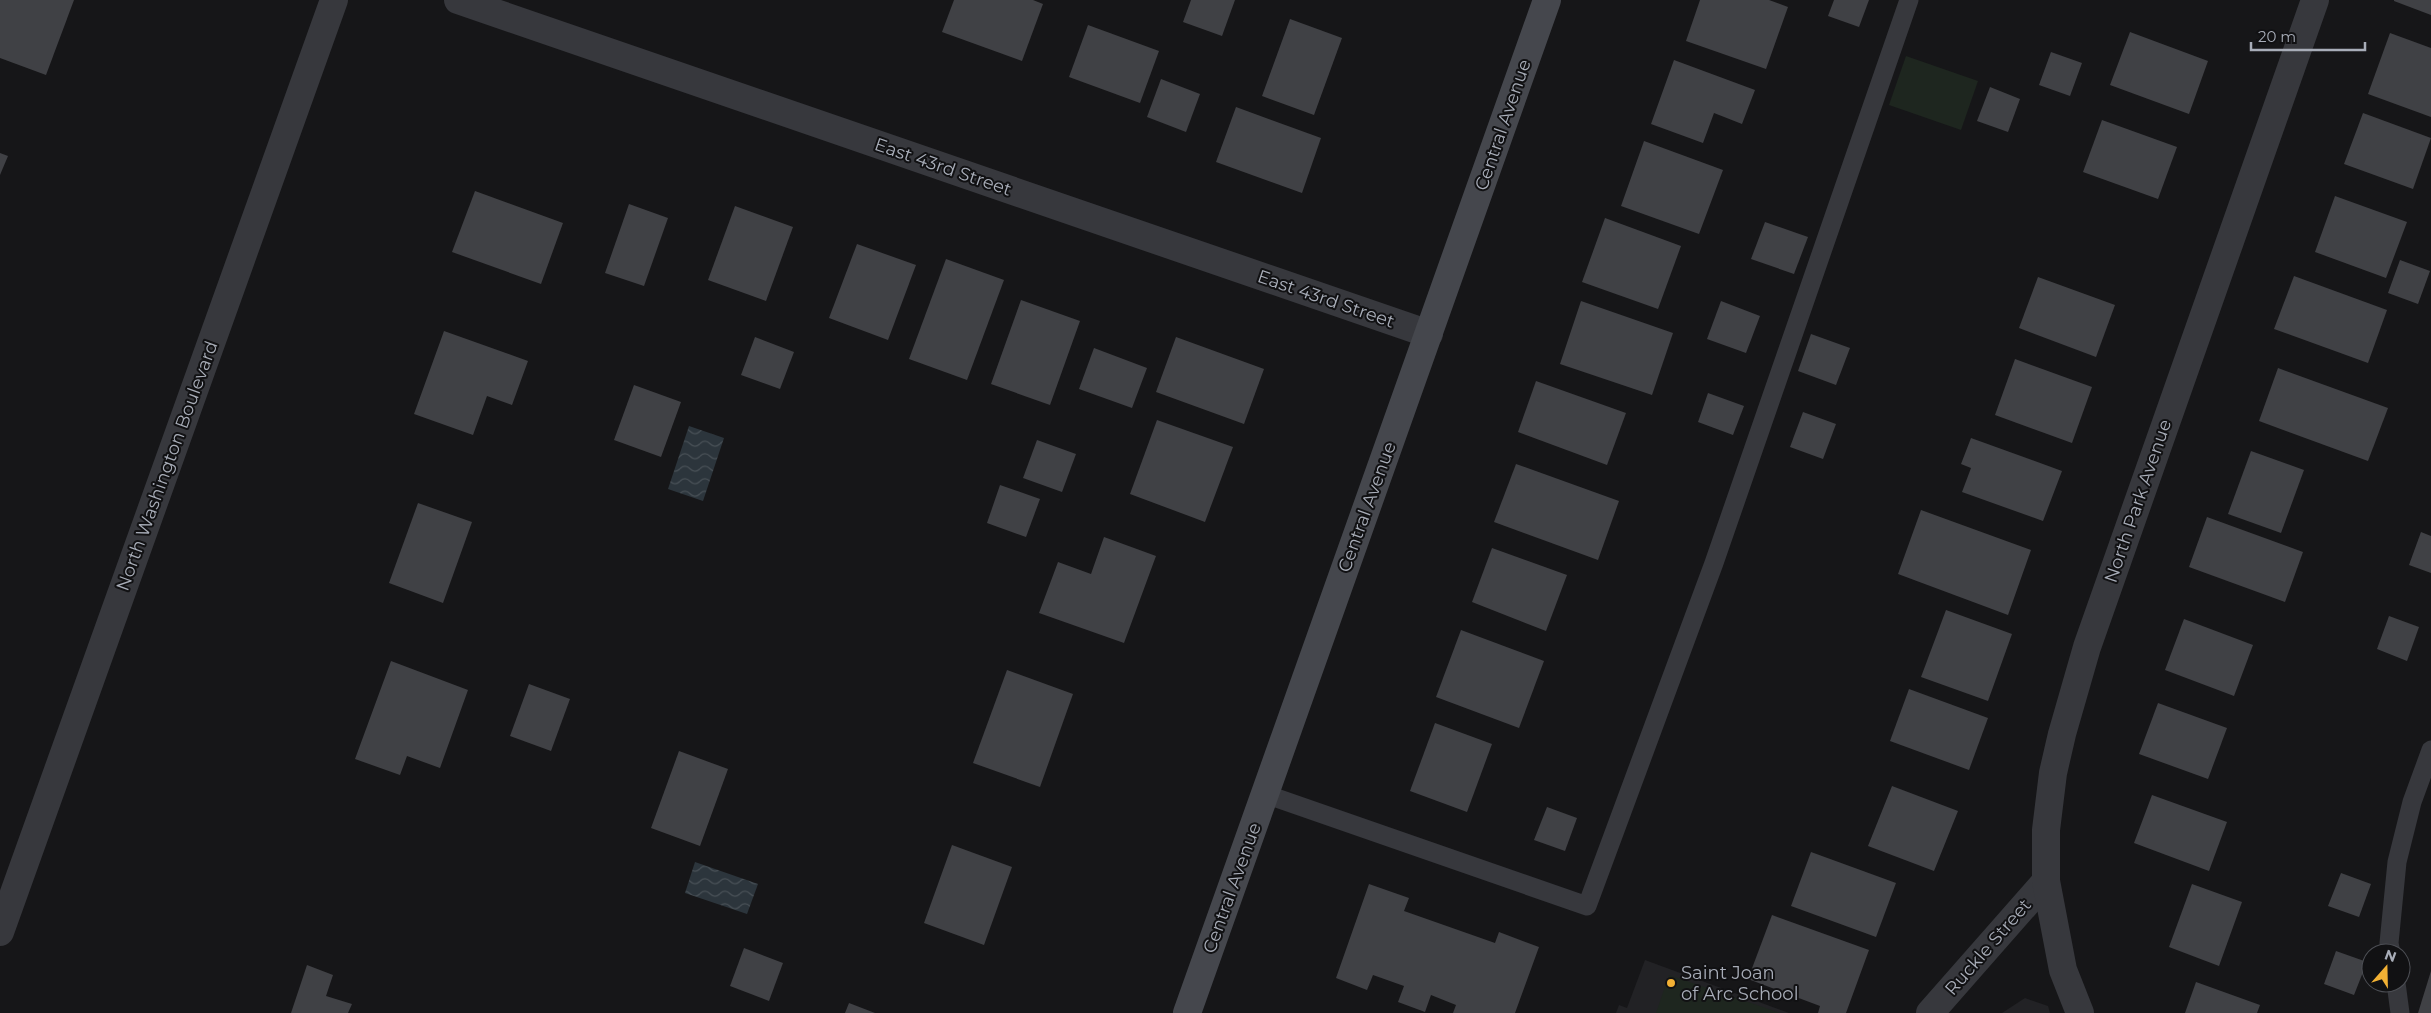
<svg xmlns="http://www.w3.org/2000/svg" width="2431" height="1013" font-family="Montserrat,sans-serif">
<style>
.built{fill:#222225}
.park{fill:#1e261f}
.water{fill:url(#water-waves)}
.building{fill:#404145}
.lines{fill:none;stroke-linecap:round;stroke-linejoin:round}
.service{stroke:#37383d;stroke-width:19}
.minor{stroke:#37383d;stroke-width:28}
.secondary{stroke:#45474d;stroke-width:28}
.poi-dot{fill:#f2b134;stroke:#111113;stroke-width:2}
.labels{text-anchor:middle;stroke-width:4;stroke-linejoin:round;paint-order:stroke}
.street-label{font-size:18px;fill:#a8adb8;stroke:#111113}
.poi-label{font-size:18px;fill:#a8adb8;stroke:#111113;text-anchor:start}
</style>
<defs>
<pattern id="water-waves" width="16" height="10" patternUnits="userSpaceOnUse" patternTransform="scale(1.25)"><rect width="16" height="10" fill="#2c353c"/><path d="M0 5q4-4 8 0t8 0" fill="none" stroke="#485056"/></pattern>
</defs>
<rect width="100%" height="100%" fill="#161618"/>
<g class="built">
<polygon points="1645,960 1789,1013 1616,1013 1619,1005 1627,1008"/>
<polygon points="2025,998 2048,1006 2050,1013 2002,1013"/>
</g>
<g class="park">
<polygon points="1906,56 1978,81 1961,130 1889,105"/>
<polygon points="1669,975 1780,1013 1656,1013"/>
</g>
<g class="water">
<polygon points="689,426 724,438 703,501 668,489"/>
<polygon points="695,862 758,884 747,914 685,893"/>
</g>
<g class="building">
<polygon points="0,0 74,0 46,75 0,58"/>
<polygon points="954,0 1033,0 1043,4 1022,61 942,32"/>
<polygon points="1191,0 1235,0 1222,36 1183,22"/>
<polygon points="1700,0 1769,0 1788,7 1766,69 1686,41"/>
<polygon points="1834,0 1869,0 1859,27 1828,16"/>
<polygon points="2394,0 2431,0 2431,15 2394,1"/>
<polygon points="1290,19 1342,38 1314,115 1262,96"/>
<polygon points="1088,25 1159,51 1140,103 1069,77"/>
<polygon points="2130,32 2208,61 2189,114 2110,85"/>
<polygon points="2390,33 2431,48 2431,117 2368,94"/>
<polygon points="2051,52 2082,63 2070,96 2039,85"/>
<polygon points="1674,60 1755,90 1742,124 1714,113 1703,143 1651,124"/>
<polygon points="1161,79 1200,94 1186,132 1147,117"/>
<polygon points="1990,87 2020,99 2008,132 1977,121"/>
<polygon points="1236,107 1321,138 1302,193 1216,162"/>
<polygon points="2363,113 2431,138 2413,189 2344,164"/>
<polygon points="2102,120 2177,147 2158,199 2083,172"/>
<polygon points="1644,141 1723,170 1699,234 1621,206"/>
<polygon points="0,153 8,156 0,175"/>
<polygon points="475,191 563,223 541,284 452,252"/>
<polygon points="2335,196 2407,222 2386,278 2315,252"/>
<polygon points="629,204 668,218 644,286 605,273"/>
<polygon points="735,206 793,227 766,301 708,280"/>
<polygon points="1605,218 1681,246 1658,309 1582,282"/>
<polygon points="1765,222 1808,237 1794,274 1751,259"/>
<polygon points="857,244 916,265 888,340 829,318"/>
<polygon points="946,259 1004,280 967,380 909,359"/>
<polygon points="2400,260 2430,271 2418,304 2388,293"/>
<polygon points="2294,276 2387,310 2368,363 2274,329"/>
<polygon points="2038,277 2115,305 2096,357 2019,328"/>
<polygon points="1021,300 1080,321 1050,405 991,384"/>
<polygon points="1581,301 1673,333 1652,395 1560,364"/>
<polygon points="1721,301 1760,316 1746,353 1707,339"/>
<polygon points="444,331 528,361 512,405 487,396 473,435 414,414"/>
<polygon points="1811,334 1850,348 1836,385 1798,371"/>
<polygon points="755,337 794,352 780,389 741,375"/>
<polygon points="1176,337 1264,369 1244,424 1156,392"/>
<polygon points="1094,348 1147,368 1132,408 1079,389"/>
<polygon points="2015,359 2092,387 2072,443 1995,415"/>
<polygon points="2278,368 2388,408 2368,461 2259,421"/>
<polygon points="1536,381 1626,413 1607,465 1518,432"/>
<polygon points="634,385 681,402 661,457 614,440"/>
<polygon points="1708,393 1744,406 1733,435 1698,422"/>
<polygon points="1803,412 1836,424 1823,459 1790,447"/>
<polygon points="1157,420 1233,447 1205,522 1130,494"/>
<polygon points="1971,438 2062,471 2043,521 1962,492 1971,468 1961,464"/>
<polygon points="1037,440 1076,454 1062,492 1023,478"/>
<polygon points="2251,451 2304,470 2281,533 2228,514"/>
<polygon points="1516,464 1619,501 1598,560 1494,522"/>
<polygon points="1000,485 1040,499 1026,537 987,523"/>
<polygon points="418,503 472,522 443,603 389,583"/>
<polygon points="1921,510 2031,550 2008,615 1898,574"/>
<polygon points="2207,517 2303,552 2285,602 2189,567"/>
<polygon points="2421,532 2431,536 2431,573 2409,565"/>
<polygon points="1104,537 1156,556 1124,643 1039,613 1058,562 1091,574"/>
<polygon points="1492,548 1567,575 1546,631 1472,602"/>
<polygon points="1946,610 2012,634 1988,701 1921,677"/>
<polygon points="2389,616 2419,627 2407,661 2377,649"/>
<polygon points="2184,619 2253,645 2234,696 2165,670"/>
<polygon points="1461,630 1544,661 1519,728 1436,697"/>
<polygon points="391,661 468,690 440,768 407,756 400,775 355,759"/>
<polygon points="1007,670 1073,694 1040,787 973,763"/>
<polygon points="529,684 570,699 551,751 510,736"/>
<polygon points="1909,689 1988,718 1969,770 1890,741"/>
<polygon points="2158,703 2227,728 2208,779 2139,754"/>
<polygon points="1435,723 1492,744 1467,812 1410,791"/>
<polygon points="679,751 728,769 700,846 651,828"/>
<polygon points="1892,786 1958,811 1934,871 1868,846"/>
<polygon points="2152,795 2227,822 2209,871 2134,843"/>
<polygon points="1547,807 1577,818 1565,851 1534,840"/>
<polygon points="952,845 1012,867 984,945 924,923"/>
<polygon points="1811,852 1896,883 1876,937 1791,906"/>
<polygon points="2341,873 2371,884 2359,917 2328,906"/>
<polygon points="1369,884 1409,898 1404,911 1495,943 1499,932 1539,947 1515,1013 1453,1013 1456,1005 1431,995 1425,1012 1398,1002 1404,986 1373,975 1367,990 1336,978"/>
<polygon points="2192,884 2242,902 2219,966 2169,947"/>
<polygon points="1772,915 1869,950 1846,1013 1818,1013 1820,1006 1748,979"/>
<polygon points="744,948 783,963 769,1001 730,986"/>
<polygon points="2336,951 2367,962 2354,995 2324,984"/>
<polygon points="307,965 333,975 326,996 352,1004 348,1013 291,1013"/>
<polygon points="2431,971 2431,1013 2418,1013"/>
<polygon points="2196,982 2260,1005 2257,1013 2185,1013"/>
<polygon points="849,1003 875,1013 845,1013"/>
</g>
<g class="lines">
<g class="service">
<polyline points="1265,794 1587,906 1714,563 1909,0"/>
<polyline points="2391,953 2389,943 2397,862 2412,802 2431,750"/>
<polyline points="2396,983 2400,1013"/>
</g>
<g class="minor">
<polyline points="458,0 1429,334"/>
<polyline points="0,932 334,0"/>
<polyline points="1930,1013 2046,881"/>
<polyline points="2080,1013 2063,970 2046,881 2046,830 2053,773 2062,734 2087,647 2315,0"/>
</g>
<polyline class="secondary" points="1187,1013 1547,0"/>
</g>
<circle class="poi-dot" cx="1671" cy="983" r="5"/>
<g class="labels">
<g class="street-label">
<text transform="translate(1503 125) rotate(-71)" y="6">Central Avenue</text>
<text transform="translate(943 167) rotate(19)" y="6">East 43rd Street</text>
<text transform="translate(1326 299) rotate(19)" y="6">East 43rd Street</text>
<text transform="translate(167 466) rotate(-70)" y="6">North Washington Boulevard</text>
<text transform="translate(2138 501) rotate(-71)" y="6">North Park Avenue</text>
<text transform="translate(1367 507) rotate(-70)" y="6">Central Avenue</text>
<text transform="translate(1232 888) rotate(-70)" y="6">Central Avenue</text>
<text transform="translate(1988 947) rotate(-49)" y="6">Ruckle Street</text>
</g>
<g class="poi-label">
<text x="1681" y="979">Saint Joan<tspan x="1681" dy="21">of Arc School</tspan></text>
</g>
</g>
<g transform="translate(2386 968) rotate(20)"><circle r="24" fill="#111113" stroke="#4d4f55"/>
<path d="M0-4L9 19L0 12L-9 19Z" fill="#f2b134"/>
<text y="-8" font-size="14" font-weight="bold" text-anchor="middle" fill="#a8adb8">N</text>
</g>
<path d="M2251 42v8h114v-8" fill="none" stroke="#a8adb8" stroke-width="2.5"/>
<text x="2258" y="42" font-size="15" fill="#a8adb8" stroke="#111113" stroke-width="4" paint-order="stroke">20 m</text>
</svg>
